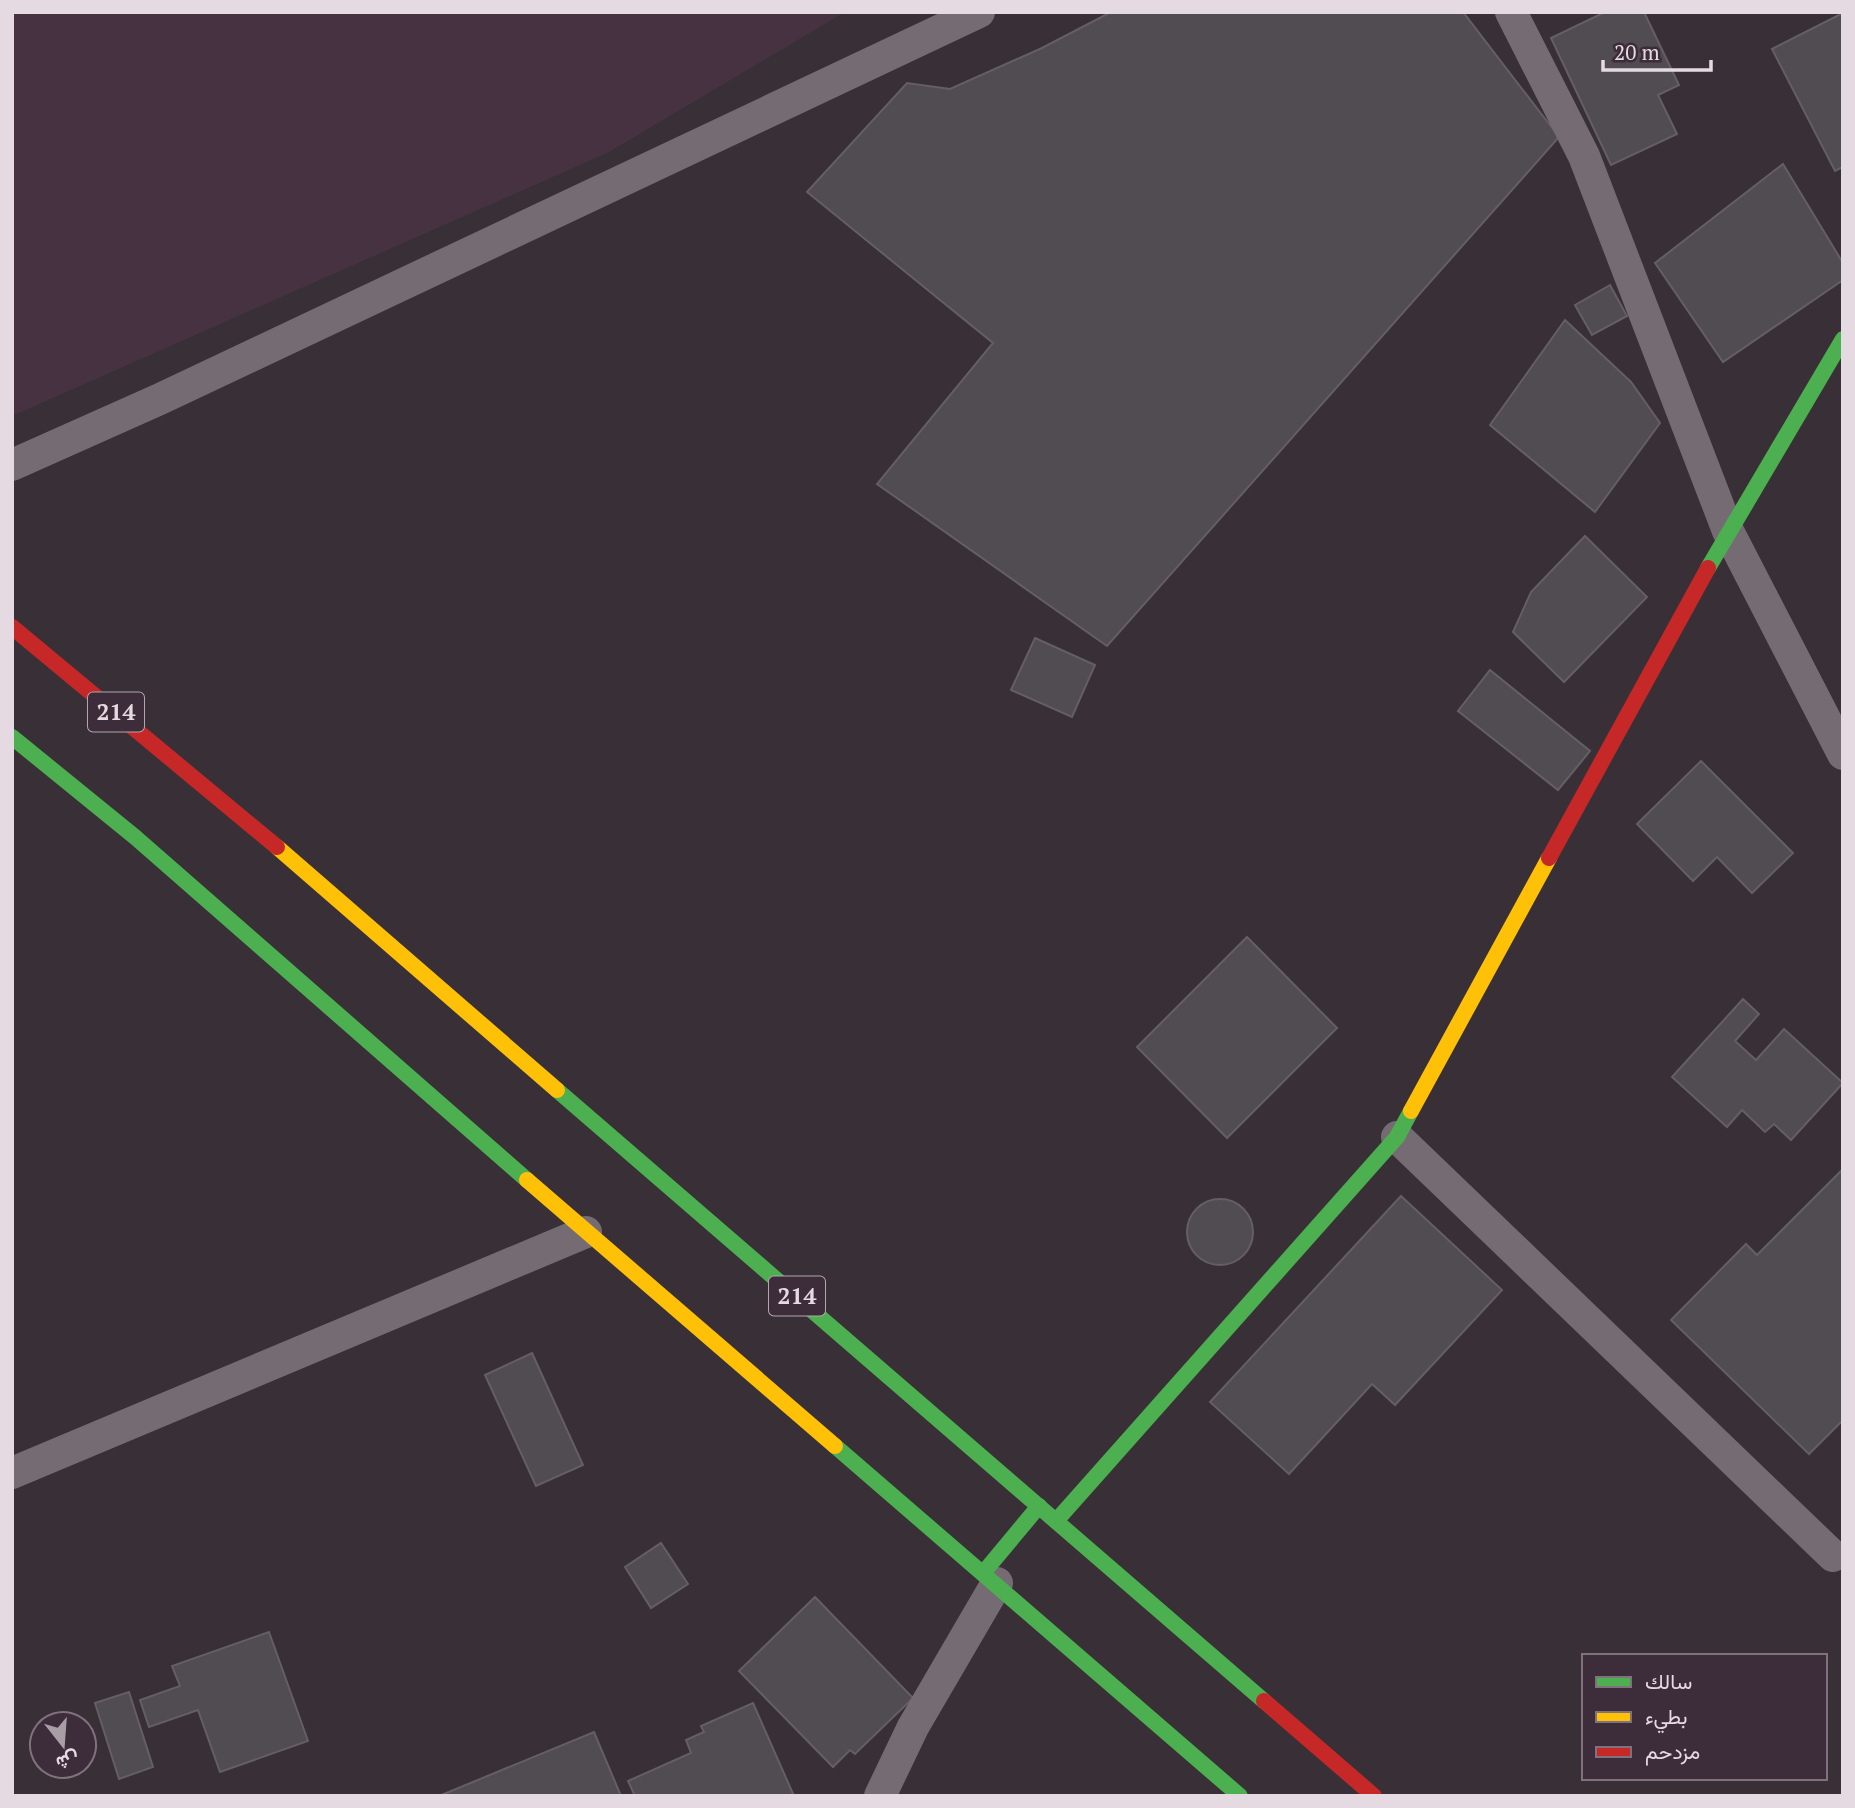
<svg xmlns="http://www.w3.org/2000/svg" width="1855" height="1808" font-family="'PT Serif',Vazirmatn,serif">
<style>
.built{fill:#473242}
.building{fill:#514b52;stroke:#645e65;stroke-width:2}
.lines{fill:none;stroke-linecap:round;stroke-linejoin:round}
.street{stroke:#756c73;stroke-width:32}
.fast{stroke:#4caf50;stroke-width:16}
.slow{stroke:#ffc107;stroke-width:16}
.jam{stroke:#c62828;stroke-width:16}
.labels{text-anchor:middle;stroke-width:7;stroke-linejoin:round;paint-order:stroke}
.shield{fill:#3d2c39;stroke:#b3a6af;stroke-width:2}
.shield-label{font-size:23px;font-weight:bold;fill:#e5dae2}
</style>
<rect width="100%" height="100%" fill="#393037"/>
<polygon class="built" points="12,12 845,12 609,152 12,416"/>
<g class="building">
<polygon points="1111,12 1463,12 1559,137 1107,646 877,484 993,343 807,192 907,83 950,89 1042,48"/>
<polygon points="1605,12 1644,12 1679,85 1658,95 1677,134 1611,165 1551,38"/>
<polygon points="1843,13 1843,167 1835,171 1772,49"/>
<polygon points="1783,164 1843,263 1843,280 1723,362 1655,263"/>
<polygon points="1610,285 1627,316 1592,335 1575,305"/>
<polygon points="1565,320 1631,382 1660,423 1595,512 1490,425"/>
<polygon points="1585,536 1647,597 1564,682 1513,632 1531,592"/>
<polygon points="1035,638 1095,665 1072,717 1011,690"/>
<polygon points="1490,670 1590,751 1558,790 1458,711"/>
<polygon points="1701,761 1793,853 1752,893 1717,857 1693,881 1637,824"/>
<polygon points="1247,937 1337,1028 1227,1138 1137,1047"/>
<polygon points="1743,999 1759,1014 1735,1041 1756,1060 1784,1029 1843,1083 1791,1140 1774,1124 1765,1132 1742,1110 1727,1127 1672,1077"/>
<polygon points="1843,1169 1843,1420 1809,1454 1671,1320 1746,1244 1757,1255"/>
<polygon points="1401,1196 1502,1290 1395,1405 1372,1384 1289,1474 1210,1402"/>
<circle cx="1220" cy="1232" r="33"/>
<polygon points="532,1353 583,1465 536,1486 485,1375"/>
<polygon points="661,1543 688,1584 651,1608 625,1567"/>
<polygon points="815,1597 913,1698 855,1754 850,1750 833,1767 739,1671"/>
<polygon points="269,1632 308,1741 220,1772 198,1710 149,1727 140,1700 180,1686 172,1666"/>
<polygon points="129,1692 153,1767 119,1779 95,1703"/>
<polygon points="753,1703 794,1796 635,1796 628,1781 691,1753 686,1740 704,1732 701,1726"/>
<polygon points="594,1732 621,1796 439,1796"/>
</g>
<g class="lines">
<g class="street">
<polyline points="1511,12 1584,156 1728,531 1843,754"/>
<polyline points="12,465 160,399 979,12"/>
<polyline points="1397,1137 1833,1556"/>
<polyline points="12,1473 586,1232"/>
<polyline points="880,1796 913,1727 997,1583"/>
</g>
<g class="fast">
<polyline points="1708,568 1843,339"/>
<polyline points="12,737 135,837 527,1180"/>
<polyline points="557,1090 1264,1701"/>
<polyline points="835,1446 1240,1796"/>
<polyline points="1056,1521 1397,1137 1411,1111"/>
<polyline points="984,1572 1039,1506"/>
</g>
<g class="slow">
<polyline points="277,847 557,1090"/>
<polyline points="1411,1111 1549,858"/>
<polyline points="527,1180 835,1446"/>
</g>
<g class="jam">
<polyline points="12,627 277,847"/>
<polyline points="1549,858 1708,568"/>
<polyline points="1264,1701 1374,1796"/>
</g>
</g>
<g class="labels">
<g class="shield">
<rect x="88" y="692.5" width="56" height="39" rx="5"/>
<rect x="769" y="1276.5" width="56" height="39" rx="5"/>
</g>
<g class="shield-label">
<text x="116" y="720">214</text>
<text x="797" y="1304">214</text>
</g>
</g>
<rect width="1855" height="1808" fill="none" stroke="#e5dae2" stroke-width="28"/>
<rect x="1582" y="1654" width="245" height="126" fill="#3d2c39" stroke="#80727d" stroke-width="2"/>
<rect x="1596" y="1677" width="35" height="10" fill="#4caf50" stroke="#80727d" stroke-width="2"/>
<text x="1645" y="1689" font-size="21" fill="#e5dae2">سالك</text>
<rect x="1596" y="1712" width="35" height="10" fill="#ffc107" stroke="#80727d" stroke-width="2"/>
<text x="1645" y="1724" font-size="21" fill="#e5dae2">بطيء</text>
<rect x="1596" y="1747" width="35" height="10" fill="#c62828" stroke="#80727d" stroke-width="2"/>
<text x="1645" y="1759" font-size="21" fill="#e5dae2">مزدحم</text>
<g transform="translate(63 1745) rotate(163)"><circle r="33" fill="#3d2c39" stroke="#80727d" stroke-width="2"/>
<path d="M0-5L12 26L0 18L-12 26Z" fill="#a99ea6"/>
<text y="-10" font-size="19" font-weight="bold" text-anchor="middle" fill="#e5dae2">ش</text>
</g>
<path d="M1603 60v10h108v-10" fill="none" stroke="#e5dae2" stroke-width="3.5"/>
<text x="1614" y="60" font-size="21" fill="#e5dae2" stroke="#3d2c39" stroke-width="5" paint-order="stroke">20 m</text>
</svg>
